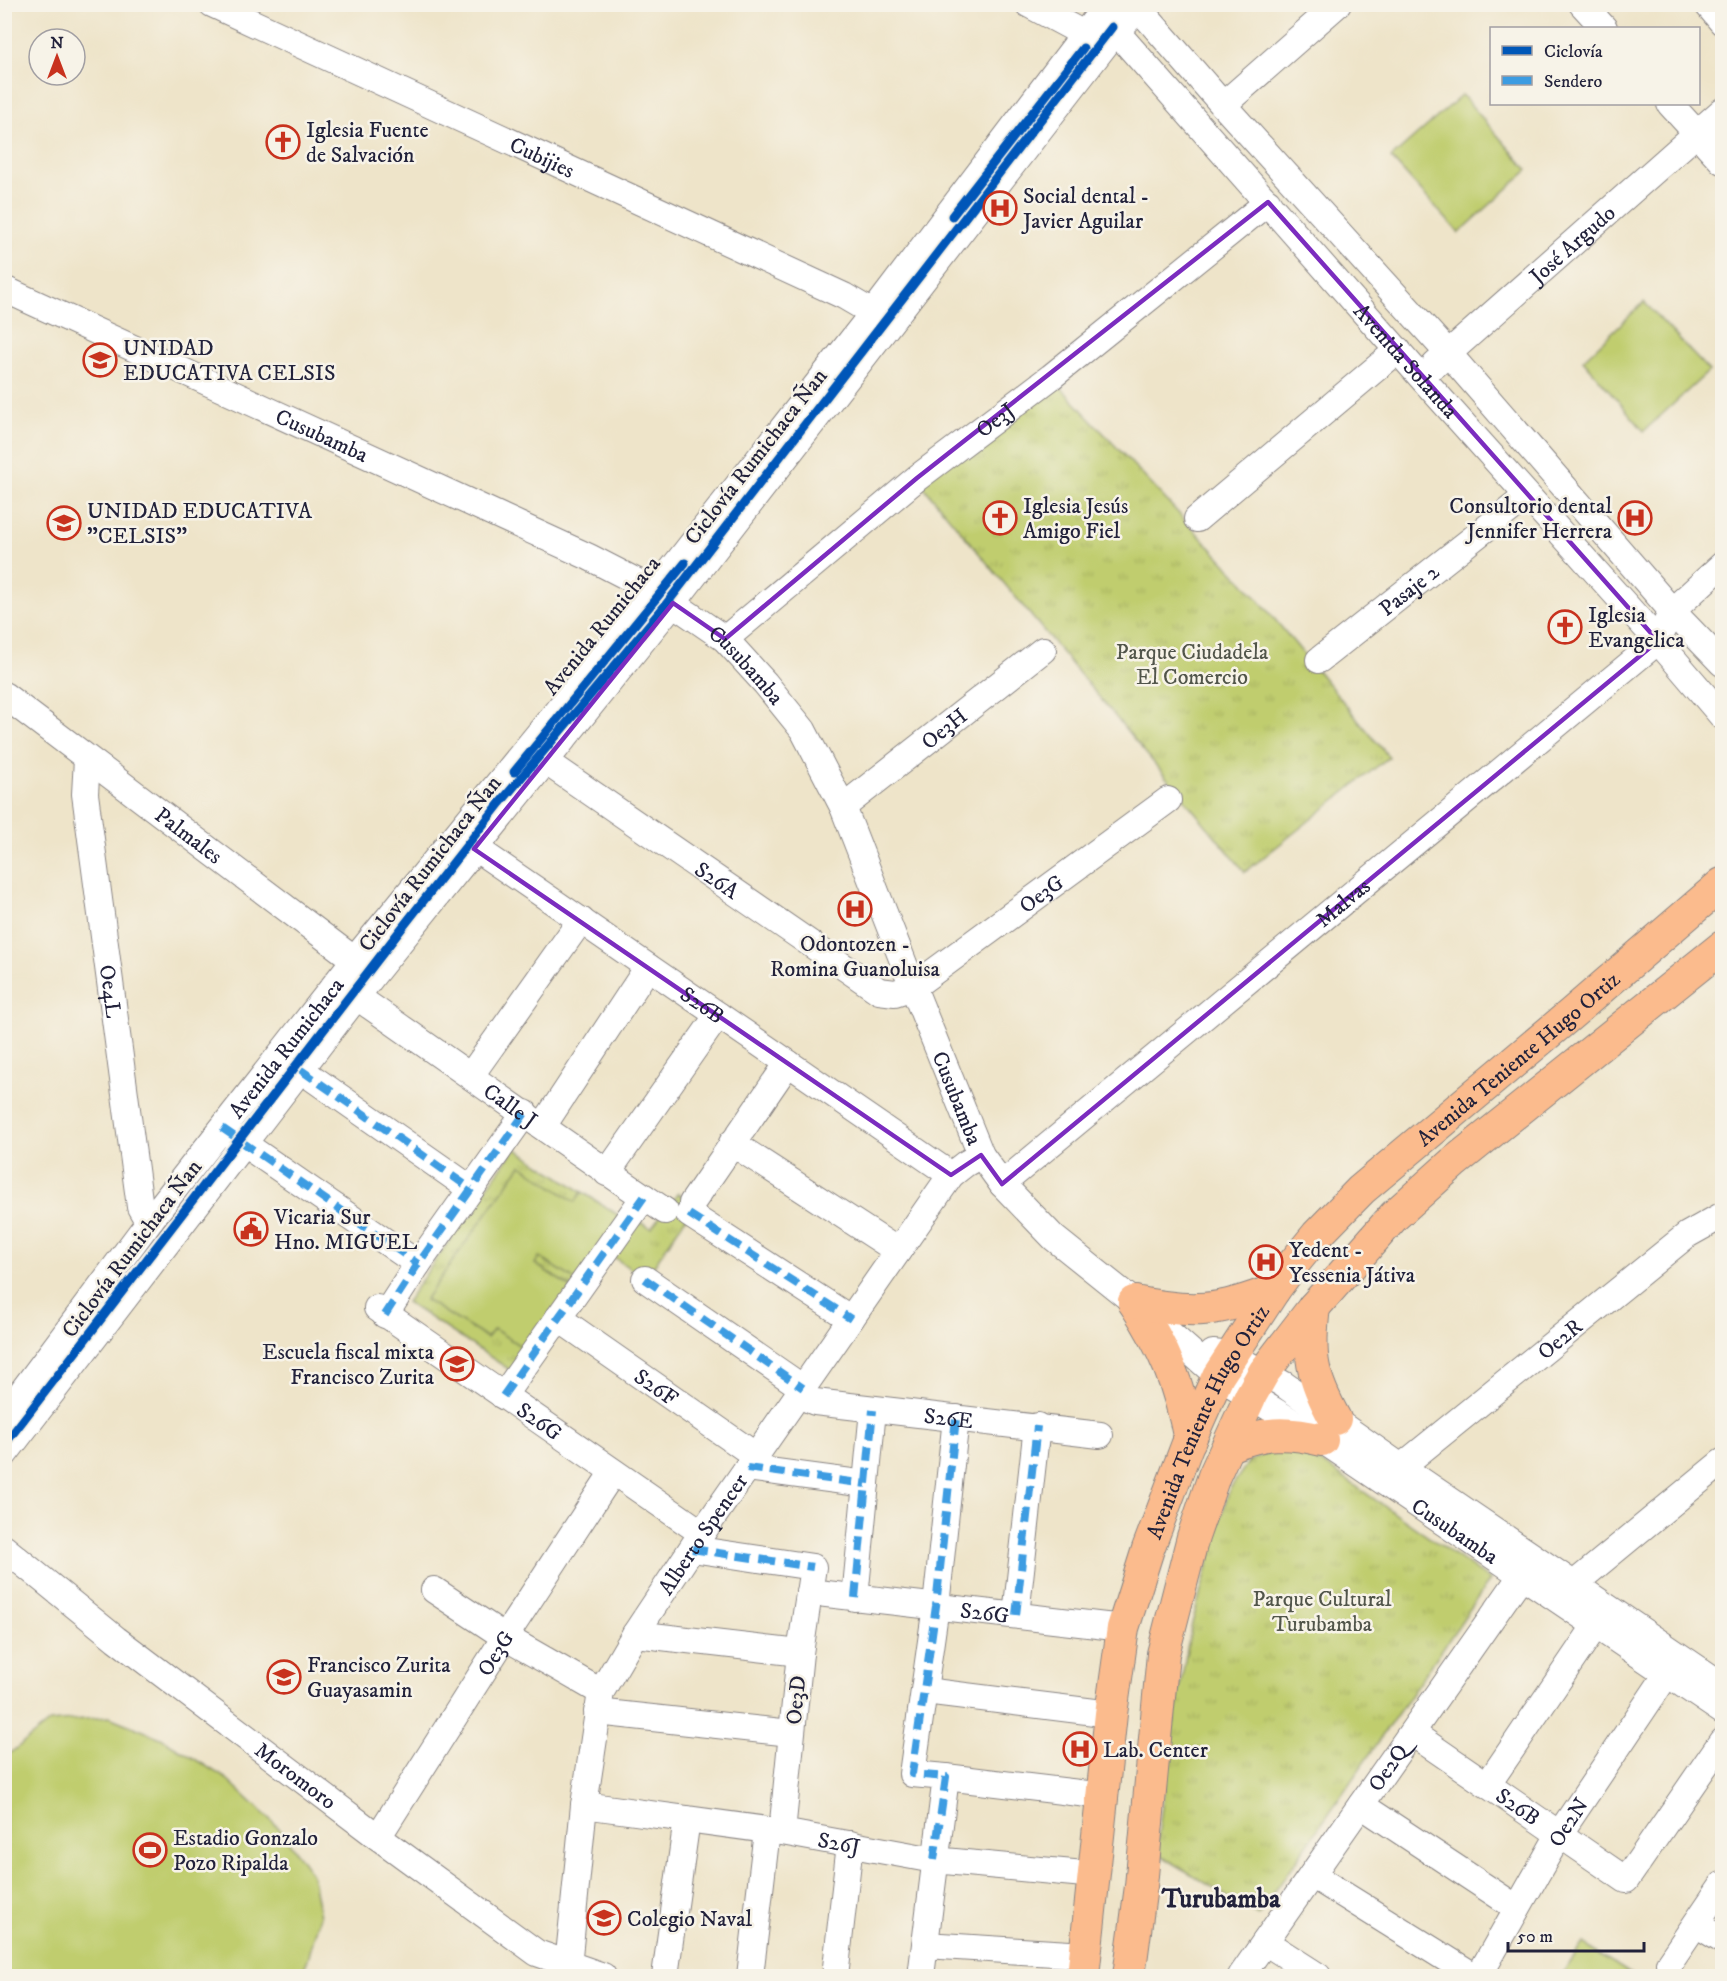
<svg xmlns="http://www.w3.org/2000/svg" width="1727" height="1981" font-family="'IM FELL DW Pica',serif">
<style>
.park{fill:url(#park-tufts);stroke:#717854;stroke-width:1.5}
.garden{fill:#c0cd6e;stroke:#717854;stroke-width:1.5}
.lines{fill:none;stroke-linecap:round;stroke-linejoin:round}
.minor-casing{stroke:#888382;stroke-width:28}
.major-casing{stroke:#888382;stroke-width:34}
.minor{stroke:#fff;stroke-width:26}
.major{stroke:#fbbb8d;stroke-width:32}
.quiet{stroke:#3c9ce2;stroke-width:8;stroke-dasharray:15 8;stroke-linecap:butt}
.cycleway-casing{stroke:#f7f3e8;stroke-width:13}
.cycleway{stroke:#0057b8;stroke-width:9}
.marked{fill:none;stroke:#7b2cbf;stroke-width:4.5;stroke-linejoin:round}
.labels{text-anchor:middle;stroke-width:5;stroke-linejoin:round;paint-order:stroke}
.poi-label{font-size:22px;fill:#22223b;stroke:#f7f3e8;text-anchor:start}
.street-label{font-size:22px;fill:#22223b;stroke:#f7f3e8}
.park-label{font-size:22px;fill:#51554a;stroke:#f7f3e8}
.quarter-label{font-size:26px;font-weight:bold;fill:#22223b;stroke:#f7f3e8}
</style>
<defs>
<pattern id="park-tufts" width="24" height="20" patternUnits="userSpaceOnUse" patternTransform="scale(1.5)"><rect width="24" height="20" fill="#c0cd6e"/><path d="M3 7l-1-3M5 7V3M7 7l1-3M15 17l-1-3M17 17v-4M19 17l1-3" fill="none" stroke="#a5b060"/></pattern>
</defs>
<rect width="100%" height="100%" fill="#f7f3e8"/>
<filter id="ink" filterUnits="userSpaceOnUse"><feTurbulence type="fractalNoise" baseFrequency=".0167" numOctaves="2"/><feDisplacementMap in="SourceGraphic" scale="12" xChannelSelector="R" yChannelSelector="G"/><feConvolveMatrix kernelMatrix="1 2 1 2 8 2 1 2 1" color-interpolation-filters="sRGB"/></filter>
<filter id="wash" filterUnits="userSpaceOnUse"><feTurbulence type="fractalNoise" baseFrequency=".008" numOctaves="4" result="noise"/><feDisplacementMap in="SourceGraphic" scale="24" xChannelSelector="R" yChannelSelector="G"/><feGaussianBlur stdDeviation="1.35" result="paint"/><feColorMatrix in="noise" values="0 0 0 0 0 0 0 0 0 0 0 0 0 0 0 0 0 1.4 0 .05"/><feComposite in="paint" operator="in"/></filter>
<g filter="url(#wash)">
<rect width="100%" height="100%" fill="#eee4c9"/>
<g class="park">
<polygon points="1051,377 1253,593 1389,757 1245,872 917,479"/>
<polygon points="515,1148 621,1217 513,1372 406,1302"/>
<polygon points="678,1193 695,1204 645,1279 611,1255 636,1220 651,1228"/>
<polygon points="1284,1446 1311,1455 1490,1580 1258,1916 1156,1852 1171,1737 1191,1627 1229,1490 1249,1461"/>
</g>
<g class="garden">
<polygon points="1462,95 1528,170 1459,233 1391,158"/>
<polygon points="1644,302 1709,371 1644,431 1583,360"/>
<polygon points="521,1165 575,1202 582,1192 621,1217 577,1281 539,1257 535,1264 572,1288 525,1349 494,1329 487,1338 425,1300"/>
<polygon points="109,1717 161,1738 227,1779 278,1827 312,1874 320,1916 308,1959 301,1976 5,1976 5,1757 50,1722"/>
<polygon points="1583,1944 1634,1976 1561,1976"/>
</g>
</g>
<g filter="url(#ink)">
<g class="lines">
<g class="minor-casing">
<g id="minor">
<path id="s1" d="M 212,4 L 844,296 L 873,313"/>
<polyline points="1028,4 1084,34"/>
<polyline points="1135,4 1223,105 1448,353 1672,611 1722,663"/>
<polyline points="1582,4 1604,28"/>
<polyline points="1707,4 1722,22"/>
<path id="s2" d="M 1106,20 L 1421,377 L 1658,641 L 1722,716"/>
<polyline points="1670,104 1722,161"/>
<polyline points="1223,105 1338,4"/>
<path id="s3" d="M 4,289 L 589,557 L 655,591 L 725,639 L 765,683 L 803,730 L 843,807 L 913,987 L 981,1155 L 1002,1184 L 1054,1238 L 1134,1302 L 1218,1376 L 1322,1440 L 1722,1711"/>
<path id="s4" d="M 1435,365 L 1722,111"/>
<polyline points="1197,519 1398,350"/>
<path id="s5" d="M 725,639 L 917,478 L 1051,377 L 1268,202"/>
<path id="s6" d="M 1319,660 L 1527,496"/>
<path id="s7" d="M 4,695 L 368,970"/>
<path id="s8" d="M 532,752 L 879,991 L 895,993 L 913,987 L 1168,800"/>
<path id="s9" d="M 87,759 L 85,794 L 140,1207 L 144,1214 L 151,1219"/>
<path id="s10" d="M 843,807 L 1043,650"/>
<path id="s11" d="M 462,839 L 951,1175"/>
<path id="s12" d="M 357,997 C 460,1068 561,1142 665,1211"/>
<polyline points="301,1070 471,1189"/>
<polyline points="471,1075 581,920"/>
<polyline points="543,1126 648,967"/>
<polyline points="231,1135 418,1264"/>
<polyline points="732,1143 898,1251"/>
<polyline points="607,1173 718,1015"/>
<path id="s13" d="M 1002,1184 L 1658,641 L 1672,611 L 1722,565"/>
<polyline points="692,1203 788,1063"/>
<polyline points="689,1214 851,1319"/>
<polyline points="645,1279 803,1388"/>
<path id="s14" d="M 377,1308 L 702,1533"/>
<polyline points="385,1315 418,1264 525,1113"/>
<path id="s15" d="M 558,1318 L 756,1456"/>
<polyline points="1213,1353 1231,1355 1283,1384 1401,1467 1722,1685"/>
<path id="s16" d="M 798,1395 L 815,1402 L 1100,1435"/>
<polyline points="503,1396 644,1197"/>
<path id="s17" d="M 4,1416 L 151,1219 L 355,959 L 655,591 L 873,313 L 1107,4"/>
<polyline points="4,1455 374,974 673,603 1116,31 1139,9"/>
<path id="s18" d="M 1401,1467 L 1687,1235 L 1721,1216"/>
<polyline points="747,1468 866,1484"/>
<path id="s19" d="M 4,1548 L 116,1639 L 378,1837 L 537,1953 L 603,1976"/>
<polyline points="692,1549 813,1567 800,1653 782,1832"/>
<polyline points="1574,1584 1722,1462"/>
<polyline points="434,1590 505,1637 601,1692"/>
<path id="s20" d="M 809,1592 L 1123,1628"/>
<polyline points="855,1598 873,1410"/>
<polyline points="1016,1615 1037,1426"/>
<polyline points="635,1634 800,1653"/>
<polyline points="925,1691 1111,1714"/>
<polyline points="597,1712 791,1733"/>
<path id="s21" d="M 1412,1733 L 1626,1880 L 1722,1741"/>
<polyline points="946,1777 1104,1796"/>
<polyline points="1488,1784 1596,1625"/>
<path id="s22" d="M 584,1805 L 782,1832 L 934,1860 L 1095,1875"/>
<polyline points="1361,1805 1517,1908"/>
<path id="s23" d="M 378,1837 L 505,1637 L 613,1472"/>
<polyline points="1312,1875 1474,1976"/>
<polyline points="1696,1924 1722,1940"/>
<polyline points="1265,1942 1318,1976"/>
<polyline points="925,1945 1086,1955"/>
<polyline points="1669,1963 1722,1885"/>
<path id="s24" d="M 567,1976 L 584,1805 L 601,1692 L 635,1634 L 702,1533 L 951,1175 L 965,1164 L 981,1155"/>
<polyline points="665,1976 687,1819"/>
<polyline points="750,1976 767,1831"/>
<polyline points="835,1976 850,1844"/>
<polyline points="921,1976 946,1777 912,1774 936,1606 956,1418"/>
<path id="s25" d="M 1241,1976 L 1531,1562"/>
<path id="s26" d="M 1479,1976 L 1560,1833 L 1667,1674"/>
</g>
</g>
<g class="major-casing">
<g id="major">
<path d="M 1134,1302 C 1166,1351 1179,1384 1190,1440"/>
<path d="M 1134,1302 C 1192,1314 1219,1312 1274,1290"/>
<path d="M 1314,1307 C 1308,1355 1311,1376 1335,1419"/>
<path d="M 1229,1446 C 1263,1432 1286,1431 1322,1440"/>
<path id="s27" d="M 1083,1976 L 1111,1714 L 1123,1628 L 1148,1549 L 1187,1446 L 1218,1376 L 1274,1290 L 1294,1263 L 1317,1235 L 1361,1190 L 1571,1014 L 1722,884"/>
<polyline points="1129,1976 1141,1886 1163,1654 1193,1537 1214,1476 1251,1395 1264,1372 1314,1307 1394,1216 1453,1163 1722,947"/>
</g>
</g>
<use href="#minor" class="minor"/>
<use href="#major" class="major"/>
<g class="quiet">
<polyline points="301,1070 471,1189"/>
<polyline points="222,1128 418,1264"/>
<polyline points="689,1214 851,1319"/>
<polyline points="645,1279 803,1388"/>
<polyline points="385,1315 418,1264 525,1113"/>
<polyline points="503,1396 644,1197"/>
<polyline points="747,1468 866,1484"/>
<polyline points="692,1549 813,1567"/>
<polyline points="855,1598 873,1410"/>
<polyline points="1016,1615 1037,1426"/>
<polyline points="934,1860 946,1777 912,1774 936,1606 956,1418"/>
</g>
<g class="cycleway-casing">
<g id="cycleway">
<polyline points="952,216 1083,48"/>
<polyline points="514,772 685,563"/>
<polyline points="4,1445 402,928 500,803 664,607 1112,27"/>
</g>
</g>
<use href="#cycleway" class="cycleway"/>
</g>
</g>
<path class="marked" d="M 1268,202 L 1658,641 L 1002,1184 L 981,1155 L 951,1175 L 474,849 L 673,603 L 725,639 L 917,478 Z"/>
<defs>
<g id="church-ring" transform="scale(1.725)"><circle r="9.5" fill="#f7f3e8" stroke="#c8321e" stroke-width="1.5"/><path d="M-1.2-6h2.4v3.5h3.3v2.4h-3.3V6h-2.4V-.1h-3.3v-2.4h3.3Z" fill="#c8321e"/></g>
<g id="hospital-ring" transform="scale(1.725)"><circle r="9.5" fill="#f7f3e8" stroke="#c8321e" stroke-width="1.5"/><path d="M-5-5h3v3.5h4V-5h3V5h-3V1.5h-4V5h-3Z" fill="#c8321e"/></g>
<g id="school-ring" transform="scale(1.725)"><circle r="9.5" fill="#f7f3e8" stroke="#c8321e" stroke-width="1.5"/><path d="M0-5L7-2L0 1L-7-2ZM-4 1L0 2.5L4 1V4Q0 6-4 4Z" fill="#c8321e"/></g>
<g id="civic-ring" transform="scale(1.725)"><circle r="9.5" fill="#f7f3e8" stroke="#c8321e" stroke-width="1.5"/><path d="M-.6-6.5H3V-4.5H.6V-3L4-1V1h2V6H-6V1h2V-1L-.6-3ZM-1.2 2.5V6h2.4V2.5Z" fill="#c8321e"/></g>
<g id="stadium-ring" transform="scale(1.725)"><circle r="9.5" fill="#f7f3e8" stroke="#c8321e" stroke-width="1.5"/><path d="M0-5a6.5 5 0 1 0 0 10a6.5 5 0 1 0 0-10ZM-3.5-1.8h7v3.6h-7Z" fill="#c8321e"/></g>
<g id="university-ring" transform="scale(1.725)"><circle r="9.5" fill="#f7f3e8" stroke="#c8321e" stroke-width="1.5"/><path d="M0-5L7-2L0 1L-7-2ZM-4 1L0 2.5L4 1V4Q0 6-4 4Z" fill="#c8321e"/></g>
</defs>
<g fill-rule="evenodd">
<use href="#church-ring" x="283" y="142"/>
<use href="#hospital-ring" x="1000" y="208"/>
<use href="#school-ring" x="100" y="360"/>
<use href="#church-ring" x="1000" y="518"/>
<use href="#hospital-ring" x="1635" y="518"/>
<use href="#school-ring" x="64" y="523"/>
<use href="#church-ring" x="1565" y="627"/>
<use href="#hospital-ring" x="855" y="909"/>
<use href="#civic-ring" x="251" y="1229"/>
<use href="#hospital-ring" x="1266" y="1262"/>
<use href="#school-ring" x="457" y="1364"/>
<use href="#school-ring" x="284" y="1677"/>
<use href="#hospital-ring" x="1080" y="1749"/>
<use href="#stadium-ring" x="150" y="1850"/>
<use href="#university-ring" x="604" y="1918"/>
</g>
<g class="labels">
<g class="poi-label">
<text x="306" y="137">Iglesia Fuente<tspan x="306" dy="25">de Salvación</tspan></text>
<text x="1023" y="203">Social dental -<tspan x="1023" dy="25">Javier Aguilar</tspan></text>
<text x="123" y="355">UNIDAD<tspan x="123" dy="25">EDUCATIVA CELSIS</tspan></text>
<text x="1023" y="513">Iglesia Jesús<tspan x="1023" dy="25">Amigo Fiel</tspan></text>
<text x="1612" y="513" text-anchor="end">Consultorio dental<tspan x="1612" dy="25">Jennifer Herrera</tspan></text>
<text x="87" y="518">UNIDAD EDUCATIVA<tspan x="87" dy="25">"CELSIS"</tspan></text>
<text x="1588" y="622">Iglesia<tspan x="1588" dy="25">Evangelica</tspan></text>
<text x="855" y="951" text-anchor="middle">Odontozen -<tspan x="855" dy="25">Romina Guanoluisa</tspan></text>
<text x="274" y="1224">Vicaria Sur<tspan x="274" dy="25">Hno. MIGUEL</tspan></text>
<text x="1289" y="1257">Yedent -<tspan x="1289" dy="25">Yessenia Játiva</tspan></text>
<text x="434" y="1359" text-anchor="end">Escuela fiscal mixta<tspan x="434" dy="25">Francisco Zurita</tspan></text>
<text x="307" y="1672">Francisco Zurita<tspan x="307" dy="25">Guayasamin</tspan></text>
<text x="1103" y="1757">Lab. Center</text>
<text x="173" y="1845">Estadio Gonzalo<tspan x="173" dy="25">Pozo Ripalda</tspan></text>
<text x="627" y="1926">Colegio Naval</text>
</g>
<g class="street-label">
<text dy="8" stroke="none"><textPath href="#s1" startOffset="364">Cubijies</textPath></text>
<text dy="8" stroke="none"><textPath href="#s4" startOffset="183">José Argudo</textPath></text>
<text dy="8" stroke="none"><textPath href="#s2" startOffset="454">Avenida Solanda</textPath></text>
<text dy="8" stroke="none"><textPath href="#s5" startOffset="348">Oe3J</textPath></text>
<text dy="8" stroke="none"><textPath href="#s3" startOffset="350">Cusubamba</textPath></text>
<text transform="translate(755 456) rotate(-52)" y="8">Ciclovía Rumichaca Ñan</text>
<text dy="8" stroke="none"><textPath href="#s6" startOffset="114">Pasaje 2</textPath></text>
<text transform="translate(601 625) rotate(-51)" y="8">Avenida Rumichaca</text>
<text dy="8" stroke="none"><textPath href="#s3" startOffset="836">Cusubamba</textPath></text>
<text dy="8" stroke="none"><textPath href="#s10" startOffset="128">Oe3H</textPath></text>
<text dy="8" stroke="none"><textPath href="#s7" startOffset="232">Palmales</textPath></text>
<text transform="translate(429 863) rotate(-52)" y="8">Ciclovía Rumichaca Ñan</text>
<text dy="8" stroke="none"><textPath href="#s8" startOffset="225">S26A</textPath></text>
<text dy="8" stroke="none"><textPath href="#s8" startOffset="615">Oe3G</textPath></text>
<text dy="8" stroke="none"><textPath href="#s13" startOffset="442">Malvas</textPath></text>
<text dy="8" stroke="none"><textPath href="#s9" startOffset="234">Oe4L</textPath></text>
<text dy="8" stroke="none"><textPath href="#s11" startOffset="292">S26B</textPath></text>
<text dy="8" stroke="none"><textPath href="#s17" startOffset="464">Avenida Rumichaca</textPath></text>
<text dy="8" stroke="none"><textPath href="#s27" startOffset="1060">Avenida Teniente Hugo Ortiz</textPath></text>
<text dy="8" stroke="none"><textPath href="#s3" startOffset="1322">Cusubamba</textPath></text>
<text dy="8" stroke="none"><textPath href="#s12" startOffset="188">Calle J</textPath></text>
<text transform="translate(131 1248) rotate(-53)" y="8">Ciclovía Rumichaca Ñan</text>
<text dy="8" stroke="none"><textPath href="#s18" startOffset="204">Oe2R</textPath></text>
<text dy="8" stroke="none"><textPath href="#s15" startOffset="120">S26F</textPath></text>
<text dy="8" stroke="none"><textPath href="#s16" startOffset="153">S26E</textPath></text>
<text dy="8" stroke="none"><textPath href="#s14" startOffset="198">S26G</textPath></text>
<text dy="8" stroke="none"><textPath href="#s27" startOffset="574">Avenida Teniente Hugo Ortiz</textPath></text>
<text dy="8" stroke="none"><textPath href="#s3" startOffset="1992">Cusubamba</textPath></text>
<text dy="8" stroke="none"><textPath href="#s24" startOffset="474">Alberto Spencer</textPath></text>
<text dy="8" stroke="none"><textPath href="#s20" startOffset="177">S26G</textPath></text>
<text dy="8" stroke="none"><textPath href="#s23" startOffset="218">Oe3G</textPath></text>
<text transform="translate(795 1700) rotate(-84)" y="8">Oe3D</text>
<text dy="8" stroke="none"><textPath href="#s25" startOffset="255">Oe2Q</textPath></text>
<text dy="8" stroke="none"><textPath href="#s19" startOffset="370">Moromoro</textPath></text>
<text dy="8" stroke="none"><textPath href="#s21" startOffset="129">S26B</textPath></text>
<text dy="8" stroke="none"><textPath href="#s26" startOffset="178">Oe2N</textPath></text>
<text dy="8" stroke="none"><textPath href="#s22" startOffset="258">S26J</textPath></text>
</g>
<g class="park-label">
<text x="1192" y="659">Parque Ciudadela<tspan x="1192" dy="25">El Comercio</tspan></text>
<text x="1322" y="1606">Parque Cultural<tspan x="1322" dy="25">Turubamba</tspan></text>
</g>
<g class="quarter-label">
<text x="1221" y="1907">Turubamba</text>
</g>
</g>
<rect width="1727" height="1981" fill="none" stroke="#f7f3e8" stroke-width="24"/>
<rect x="1490" y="27" width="210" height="78" fill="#f7f3e8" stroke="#a29fa3" stroke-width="1.5"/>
<rect x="1502" y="46" width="30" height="9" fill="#0057b8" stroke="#a29fa3" stroke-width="1.5"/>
<text x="1544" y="57" font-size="18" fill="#22223b">Ciclovía</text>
<rect x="1502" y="76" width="30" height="9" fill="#3c9ce2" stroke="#a29fa3" stroke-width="1.5"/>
<text x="1544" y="87" font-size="18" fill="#22223b">Sendero</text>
<g transform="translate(57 57)"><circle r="28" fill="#f7f3e8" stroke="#a29fa3" stroke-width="1.5"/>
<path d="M0-4.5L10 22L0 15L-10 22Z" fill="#c8321e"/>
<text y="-9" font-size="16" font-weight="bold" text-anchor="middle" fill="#22223b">N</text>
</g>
<path d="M1508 1942v9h136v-9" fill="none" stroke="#22223b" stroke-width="3"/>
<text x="1517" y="1942" font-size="18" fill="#22223b" stroke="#f7f3e8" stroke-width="4.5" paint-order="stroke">50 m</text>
</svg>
